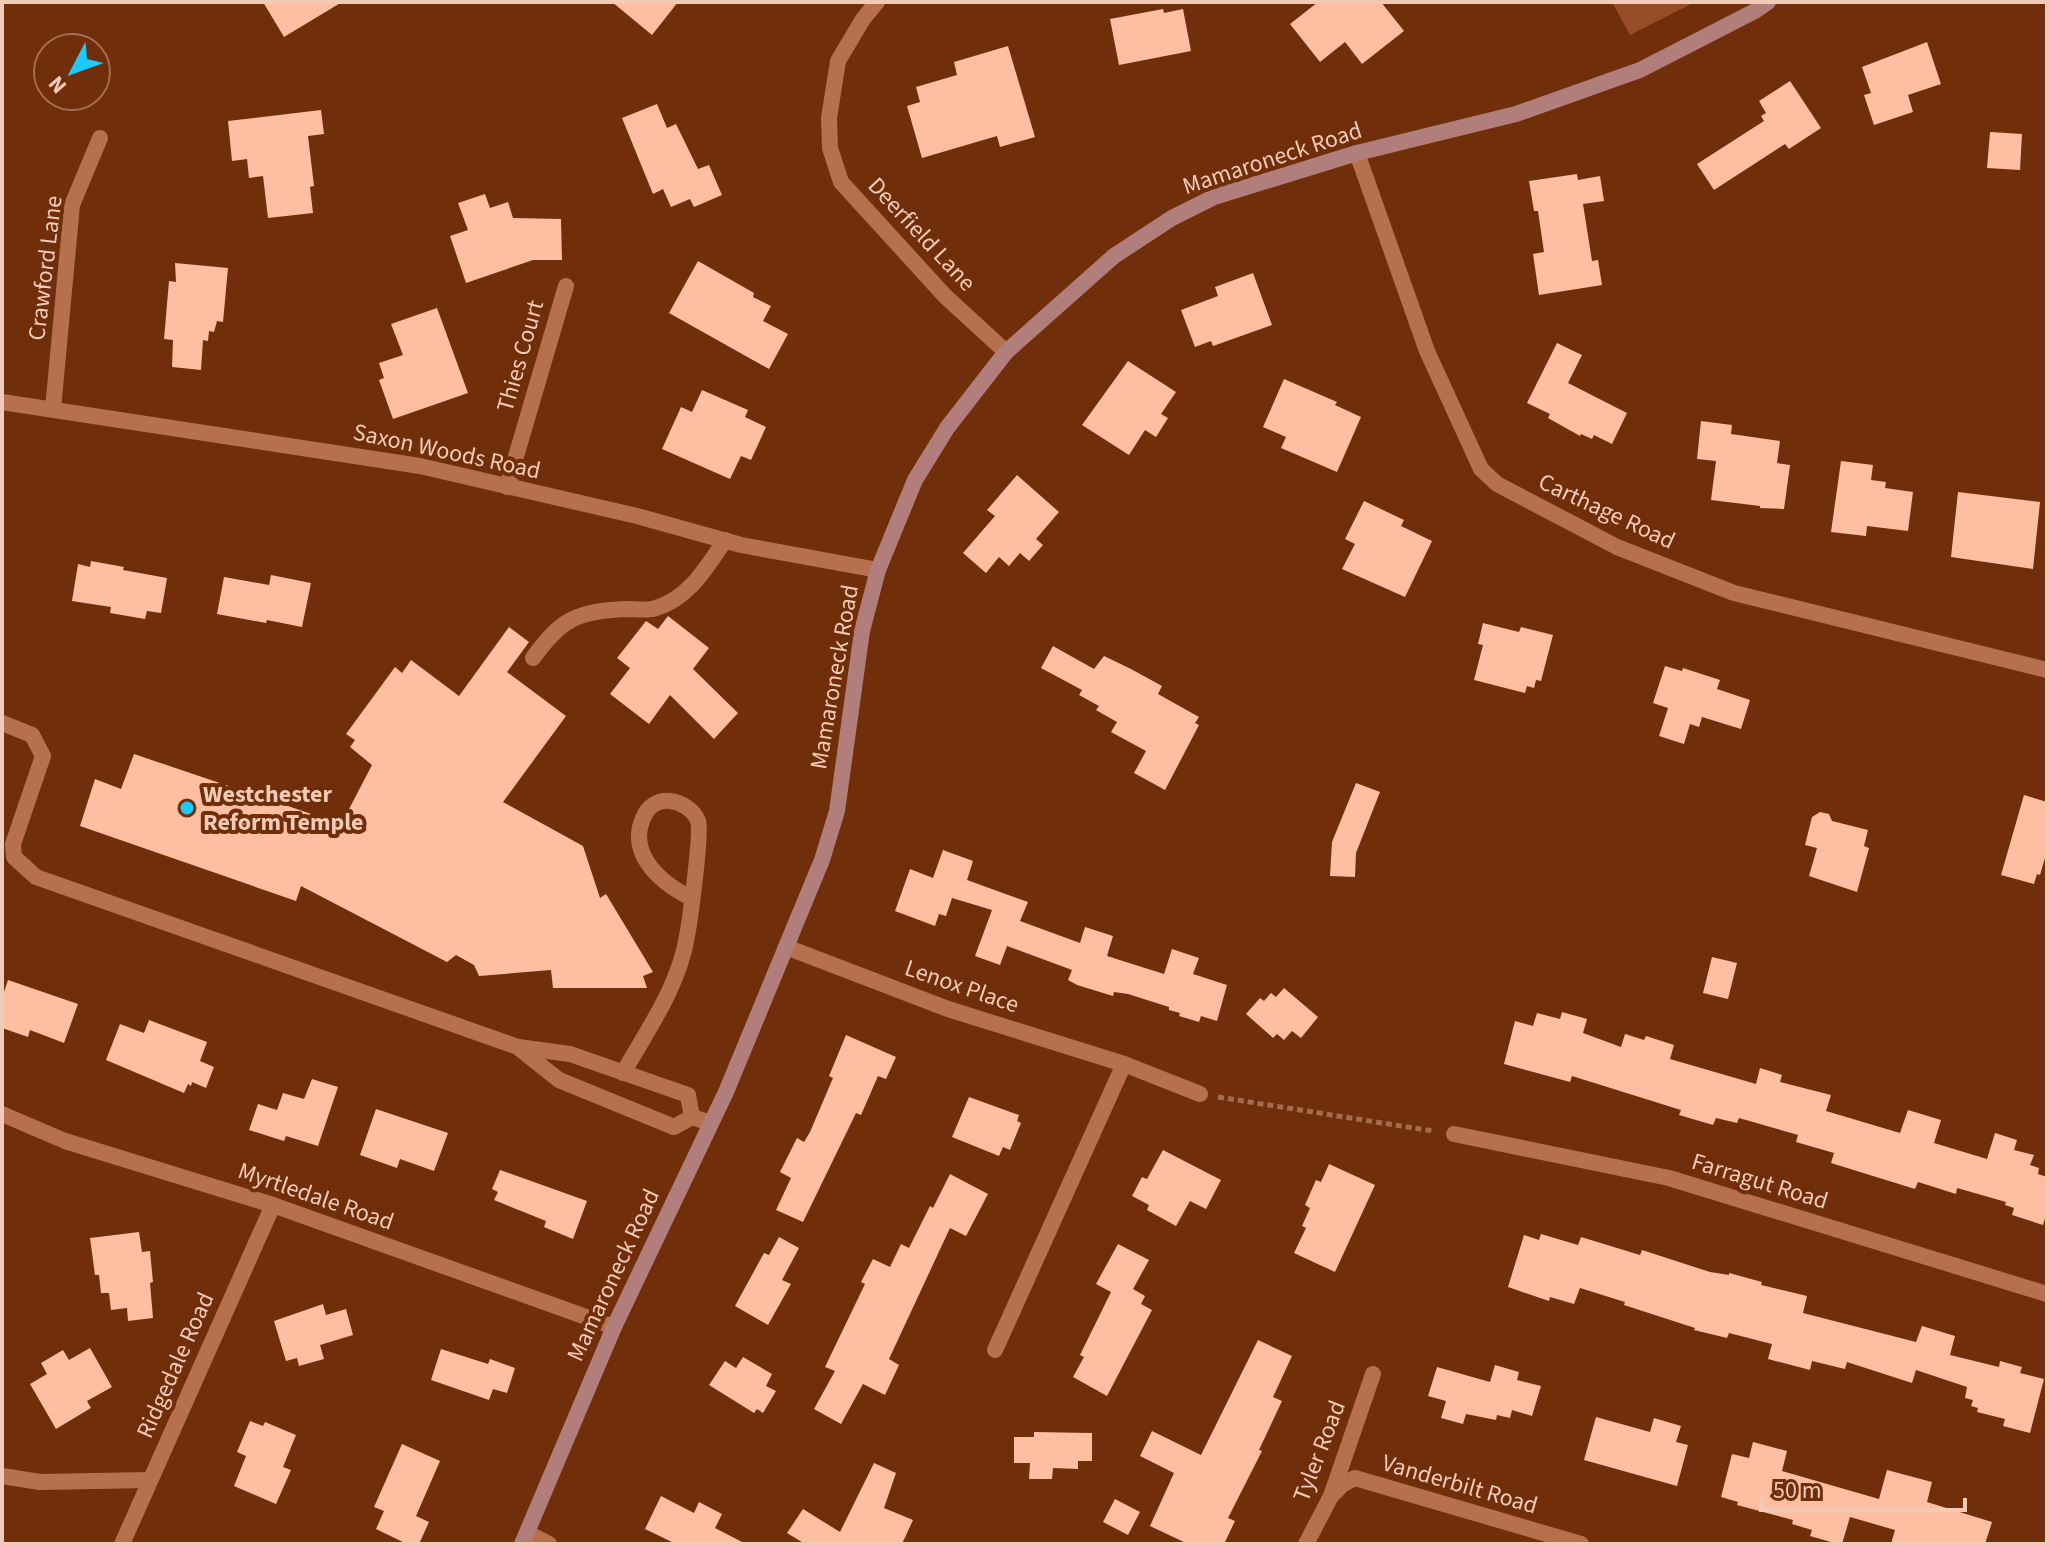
<svg xmlns="http://www.w3.org/2000/svg" width="2049" height="1546" font-family="'Source Sans 3',sans-serif">
<style>
.green{fill:#964d28}
.building{fill:#fdbea2}
.lines{fill:none;stroke-linecap:round;stroke-linejoin:round}
.path{stroke:#a46c4f;stroke-width:5;stroke-dasharray:6 4;stroke-linecap:butt}
.lane{stroke:#b7704e;stroke-width:16}
.street{stroke:#b7704e;stroke-width:16}
.secondary{stroke:#b17e7b;stroke-width:16}
.poi-dot{fill:#1ec9fd;stroke:#702f0a;stroke-width:3}
.labels{text-anchor:middle;stroke-width:8;stroke-linejoin:round;paint-order:stroke}
.street-label{font-size:24px;fill:#f2cab8;stroke:#702f0a}
.poi-label{font-size:24px;font-weight:bold;fill:#f2cab8;stroke:#702f0a;text-anchor:start}
</style>
<rect width="100%" height="100%" fill="#702f0a"/>
<polygon class="green" points="1612,2 1695,2 1630,35"/>
<g class="building">
<polygon points="263,2 342,2 284,37"/>
<polygon points="612,2 678,2 652,35"/>
<polygon points="1318,2 1381,2 1404,31 1362,64 1345,42 1320,62 1290,24"/>
<polygon points="1163,9 1164,13 1183,9 1191,51 1119,65 1110,19"/>
<polygon points="1927,42 1941,84 1908,95 1913,112 1874,125 1864,95 1871,93 1862,67"/>
<polygon points="1008,46 1035,137 1000,147 997,136 922,158 907,106 920,102 916,87 957,75 954,62"/>
<polygon points="1790,81 1821,128 1789,149 1785,144 1714,190 1697,164 1764,121 1761,116 1766,113 1759,101"/>
<polygon points="657,104 667,128 676,124 698,169 709,165 722,195 694,207 690,199 671,207 663,189 653,194 622,118"/>
<polygon points="321,110 324,134 308,136 314,186 310,187 313,213 268,218 263,176 249,178 247,159 232,161 228,121"/>
<polygon points="1990,132 2022,134 2020,170 1987,168"/>
<polygon points="1577,174 1578,180 1600,176 1604,201 1583,204 1592,261 1598,260 1602,285 1539,295 1533,254 1544,252 1538,211 1534,211 1529,181"/>
<polygon points="485,194 490,208 508,202 513,218 561,219 562,260 533,260 466,283 450,236 468,230 458,203"/>
<polygon points="698,261 754,293 753,297 771,306 763,321 788,334 769,369 669,313"/>
<polygon points="175,263 228,268 223,322 217,321 214,332 209,331 208,341 203,340 201,370 172,367 173,340 164,339 169,281 176,282"/>
<polygon points="1253,273 1272,325 1213,346 1211,341 1195,347 1181,310 1218,296 1215,287"/>
<polygon points="437,308 468,393 393,419 379,380 384,378 379,363 403,355 391,324"/>
<polygon points="1557,343 1582,355 1568,383 1627,413 1612,444 1594,435 1592,439 1581,434 1580,436 1548,418 1550,414 1527,403"/>
<polygon points="1128,361 1176,392 1161,414 1168,418 1156,437 1145,430 1129,455 1082,425"/>
<polygon points="1284,379 1337,402 1335,405 1361,417 1337,472 1281,448 1286,437 1263,427"/>
<polygon points="702,390 748,410 745,417 766,427 751,460 741,456 730,479 662,449 681,407 692,412"/>
<polygon points="1701,421 1732,425 1731,434 1780,441 1777,463 1790,465 1784,509 1760,508 1760,506 1711,500 1716,461 1697,459"/>
<polygon points="1841,461 1873,465 1871,480 1886,482 1885,488 1913,492 1908,531 1867,526 1866,536 1831,532"/>
<polygon points="1017,475 1059,512 1036,539 1043,545 1029,561 1020,553 1009,566 999,557 986,573 963,553 995,516 987,510"/>
<polygon points="1958,492 2040,502 2033,569 1951,557"/>
<polygon points="1364,501 1404,520 1401,526 1432,541 1405,597 1342,569 1355,544 1345,539"/>
<polygon points="91,561 124,567 123,570 167,578 161,613 147,611 145,619 110,613 111,607 72,601 78,564 90,567"/>
<polygon points="271,575 311,583 302,627 267,620 266,623 217,614 224,577 269,585"/>
<polygon points="668,616 709,648 693,669 738,713 714,739 670,695 649,724 610,694 630,668 617,658 646,621 658,629"/>
<polygon points="1483,623 1519,632 1521,627 1553,635 1541,681 1536,680 1534,688 1527,686 1525,693 1474,680 1483,645 1478,644"/>
<polygon points="509,627 529,642 507,672 566,716 503,802 583,846 600,898 606,894 653,972 643,976 647,988 553,988 551,970 479,976 474,965 456,955 447,962 301,886 296,901 80,826 95,779 121,789 134,754 332,821 348,811 372,765 350,747 355,740 346,734 395,667 402,673 411,660 459,696"/>
<polygon points="1053,646 1094,669 1104,656 1131,669 1162,686 1158,694 1199,717 1195,723 1199,725 1165,790 1134,773 1146,751 1111,732 1117,722 1096,710 1099,706 1079,695 1082,690 1041,668"/>
<polygon points="1665,666 1682,671 1683,668 1720,680 1717,689 1750,700 1741,729 1702,717 1699,727 1690,724 1684,744 1659,736 1668,708 1653,703"/>
<polygon points="1356,783 1380,792 1356,853 1355,877 1330,876 1332,842"/>
<polygon points="2024,795 2047,802 2047,851 2040,875 2037,874 2034,884 2001,875"/>
<polygon points="1820,812 1829,814 1832,821 1868,830 1864,846 1869,848 1857,892 1809,876 1817,848 1805,845 1812,817"/>
<polygon points="943,850 973,861 967,880 1028,902 1020,921 1080,943 1085,927 1113,936 1107,956 1164,974 1172,949 1199,958 1193,974 1227,985 1217,1021 1201,1016 1199,1022 1179,1016 1180,1013 1169,1010 1169,1007 1128,994 1114,992 1113,996 1077,985 1068,980 1072,970 1007,946 1000,965 975,956 992,910 952,898 946,916 939,914 935,926 895,911 910,869 933,878"/>
<polygon points="1712,957 1737,963 1728,999 1703,993"/>
<polygon points="8,980 78,1004 64,1043 30,1030 28,1037 2,1028 2,998"/>
<polygon points="1284,988 1318,1017 1301,1038 1292,1031 1284,1040 1277,1034 1273,1038 1246,1014 1260,998 1264,1001 1271,993 1276,997"/>
<polygon points="1562,1012 1587,1019 1583,1033 1621,1047 1625,1034 1644,1040 1646,1036 1674,1045 1670,1059 1756,1084 1760,1068 1782,1075 1780,1082 1831,1095 1826,1111 1900,1133 1908,1110 1941,1120 1934,1143 1987,1159 1995,1133 2017,1140 2014,1150 2034,1155 2030,1165 2039,1168 2038,1174 2047,1177 2047,1211 2043,1225 2012,1215 2014,1208 2005,1205 2006,1202 1957,1188 1956,1194 1918,1182 1915,1189 1831,1163 1834,1153 1796,1142 1798,1135 1739,1118 1737,1123 1716,1118 1713,1125 1679,1115 1681,1110 1572,1076 1570,1082 1504,1064 1515,1021 1533,1026 1537,1013 1560,1019"/>
<polygon points="149,1020 207,1042 200,1061 214,1067 206,1088 192,1082 191,1086 188,1084 184,1093 106,1060 120,1024 144,1033"/>
<polygon points="846,1035 896,1057 886,1079 878,1076 861,1115 856,1113 803,1222 776,1210 791,1178 780,1172 797,1138 804,1142 810,1132 833,1078 829,1076"/>
<polygon points="312,1079 338,1087 318,1146 286,1136 284,1141 249,1130 258,1104 277,1110 283,1093 304,1099"/>
<polygon points="969,1097 1019,1115 1017,1121 1021,1123 1010,1150 1003,1147 999,1156 952,1137"/>
<polygon points="376,1109 448,1133 434,1171 400,1159 397,1168 360,1155"/>
<polygon points="1163,1150 1221,1180 1206,1209 1190,1201 1176,1226 1147,1210 1149,1205 1132,1196 1142,1177 1147,1179"/>
<polygon points="1329,1164 1375,1185 1335,1272 1294,1253 1306,1228 1302,1226 1310,1208 1305,1205 1316,1180 1321,1182"/>
<polygon points="500,1170 587,1201 573,1239 544,1227 546,1221 494,1200 498,1192 492,1189"/>
<polygon points="950,1174 988,1194 966,1236 950,1228 889,1359 899,1365 885,1395 863,1384 841,1424 814,1409 835,1371 825,1367 865,1284 861,1282 873,1259 890,1267 901,1244 909,1248 930,1206 933,1208"/>
<polygon points="139,1232 142,1252 150,1251 153,1282 150,1283 153,1318 128,1321 127,1308 111,1310 109,1293 101,1293 99,1275 95,1275 90,1238"/>
<polygon points="1541,1234 1578,1245 1581,1237 1640,1255 1642,1250 1710,1272 1729,1275 1729,1273 1762,1282 1761,1285 1807,1296 1803,1313 1916,1342 1922,1326 1955,1336 1950,1355 1999,1367 2000,1361 2022,1367 2020,1373 2044,1379 2030,1433 2003,1426 2005,1419 1977,1412 1978,1408 1971,1406 1973,1400 1965,1398 1967,1387 1916,1370 1912,1383 1847,1362 1845,1369 1812,1361 1810,1370 1768,1359 1772,1344 1729,1333 1727,1338 1694,1330 1695,1328 1624,1305 1625,1302 1580,1288 1574,1304 1550,1297 1549,1301 1508,1287 1524,1235 1539,1240"/>
<polygon points="779,1237 799,1248 782,1280 791,1284 768,1325 735,1306 764,1253 769,1255"/>
<polygon points="1118,1244 1149,1260 1133,1289 1145,1296 1141,1304 1152,1310 1107,1396 1073,1377 1084,1357 1080,1355 1111,1292 1096,1284"/>
<polygon points="323,1304 326,1315 346,1309 353,1335 320,1345 324,1359 299,1366 297,1358 286,1361 274,1321"/>
<polygon points="1258,1340 1292,1356 1273,1397 1282,1401 1259,1450 1262,1451 1228,1518 1235,1521 1224,1544 1188,1544 1150,1526 1174,1473 1140,1456 1152,1431 1201,1455"/>
<polygon points="90,1348 112,1387 87,1401 91,1408 56,1429 30,1384 47,1374 41,1363 63,1350 69,1360"/>
<polygon points="441,1349 488,1364 490,1359 515,1368 507,1393 493,1389 489,1400 431,1380"/>
<polygon points="743,1357 772,1374 766,1386 776,1391 763,1413 757,1409 754,1413 709,1385 725,1361 736,1368"/>
<polygon points="1495,1365 1519,1372 1517,1380 1541,1386 1532,1416 1512,1410 1510,1418 1497,1415 1496,1420 1466,1414 1463,1424 1441,1418 1446,1401 1428,1396 1437,1367 1490,1382"/>
<polygon points="1596,1417 1650,1432 1654,1418 1681,1426 1676,1442 1688,1445 1677,1486 1584,1460"/>
<polygon points="250,1421 263,1426 265,1422 296,1435 283,1467 291,1470 276,1504 234,1486 246,1456 237,1452"/>
<polygon points="1034,1432 1092,1433 1092,1461 1078,1461 1078,1469 1053,1468 1052,1479 1029,1479 1030,1463 1014,1463 1014,1437 1034,1437"/>
<polygon points="1753,1442 1787,1451 1782,1471 1879,1499 1887,1470 1932,1482 1927,1502 1992,1522 1985,1544 1891,1544 1895,1530 1850,1517 1842,1544 1838,1544 1810,1536 1812,1530 1792,1524 1793,1520 1737,1505 1738,1502 1721,1497 1732,1454 1749,1458"/>
<polygon points="402,1444 440,1461 416,1516 429,1522 419,1544 407,1544 376,1529 384,1511 374,1507"/>
<polygon points="874,1463 896,1473 884,1508 913,1520 902,1544 805,1544 787,1533 803,1509 840,1532"/>
<polygon points="661,1496 694,1513 699,1502 722,1514 715,1528 746,1544 676,1544 645,1529"/>
<polygon points="1115,1499 1140,1512 1128,1535 1103,1522"/>
</g>
<g class="lines">
<polyline class="path" points="1218,1097 1433,1131"/>
<g class="lane">
<path d="M 533,658 C 561,619 577,611 626,609 C 635,609 648,611 656,608 C 689,598 707,567 725,540"/>
<polyline points="2,723 32,735 43,756 13,844 14,857 36,877 518,1047 570,1054 688,1095 692,1117"/>
<polyline points="520,1049 559,1080 674,1127 692,1117 711,1123"/>
<path d="M 623,1073 C 648,1029 679,986 687,936 C 690,920 702,832 698,821 C 694,810 681,802 670,801 C 659,800 650,805 645,814 C 625,852 659,882 691,898"/>
</g>
<g class="street">
<polyline points="877,2 863,19 838,61 829,118 830,148 841,182 945,296 1006,352"/>
<polyline points="1357,153 1427,351 1481,469 1497,484 1617,547 1734,593 2047,670"/>
<polyline points="2,402 420,466 637,516 741,545 878,570"/>
<polyline points="53,409 72,205 100,138"/>
<polyline points="507,487 566,286"/>
<polyline points="786,947 948,1009 1124,1064 1200,1094"/>
<polyline points="2,1114 65,1141 273,1205 614,1327"/>
<polyline points="1454,1134 1669,1178 2047,1294"/>
<polyline points="995,1350 1124,1064"/>
<polyline points="2,1476 40,1482 150,1480"/>
<polyline points="1331,1496 1343,1484 1355,1478 1581,1544"/>
<polyline points="527,1533 549,1544"/>
<polyline points="122,1544 273,1205"/>
<polyline points="1306,1544 1331,1496 1373,1374"/>
</g>
<polyline class="secondary" points="522,1544 614,1327 726,1092 822,860 837,811 862,631 878,570 915,480 947,428 1006,352 1114,256 1172,218 1214,197 1357,153 1516,114 1640,70 1755,11 1768,2"/>
</g>
<circle class="poi-dot" cx="187" cy="808" r="8"/>
<g class="labels">
<g class="street-label">
<text transform="translate(1272 158) rotate(-18)" y="8">Mamaroneck Road</text>
<text transform="translate(922 234) rotate(47)" y="8">Deerfield Lane</text>
<text transform="translate(45 268) rotate(-83)" y="8">Crawford Lane</text>
<text transform="translate(520 356) rotate(-74)" y="8">Thies Court</text>
<text transform="translate(447 451) rotate(12)" y="8">Saxon Woods Road</text>
<text transform="translate(1607 511) rotate(25)" y="8">Carthage Road</text>
<text transform="translate(834 677) rotate(-80)" y="8">Mamaroneck Road</text>
<text transform="translate(962 986) rotate(19)" y="8">Lenox Place</text>
<text transform="translate(1760 1181) rotate(17)" y="8">Farragut Road</text>
<text transform="translate(316 1196) rotate(19)" y="8">Myrtledale Road</text>
<text transform="translate(613 1275) rotate(-65)" y="8">Mamaroneck Road</text>
<text transform="translate(175 1365) rotate(-66)" y="8">Ridgedale Road</text>
<text transform="translate(1319 1451) rotate(-69)" y="8">Tyler Road</text>
<text transform="translate(1460 1484) rotate(16)" y="8">Vanderbilt Road</text>
</g>
<g class="poi-label">
<text x="203" y="802">Westchester<tspan x="203" dy="28">Reform Temple</tspan></text>
</g>
</g>
<rect width="2049" height="1546" fill="none" stroke="#f2cab8" stroke-width="8"/>
<g transform="translate(72 72) rotate(229)"><circle r="38" fill="#702f0a" stroke="#a46d50" stroke-width="2"/>
<path d="M0-6L14 30L0 20L-14 30Z" fill="#1ec9fd"/>
<text y="-12" font-size="22" font-weight="bold" text-anchor="middle" fill="#f2cab8">N</text>
</g>
<path d="M1761 1498v12h204v-12" fill="none" stroke="#f2cab8" stroke-width="4"/>
<text x="1773" y="1498" font-size="24" fill="#f2cab8" stroke="#702f0a" stroke-width="6" paint-order="stroke">50 m</text>
</svg>
